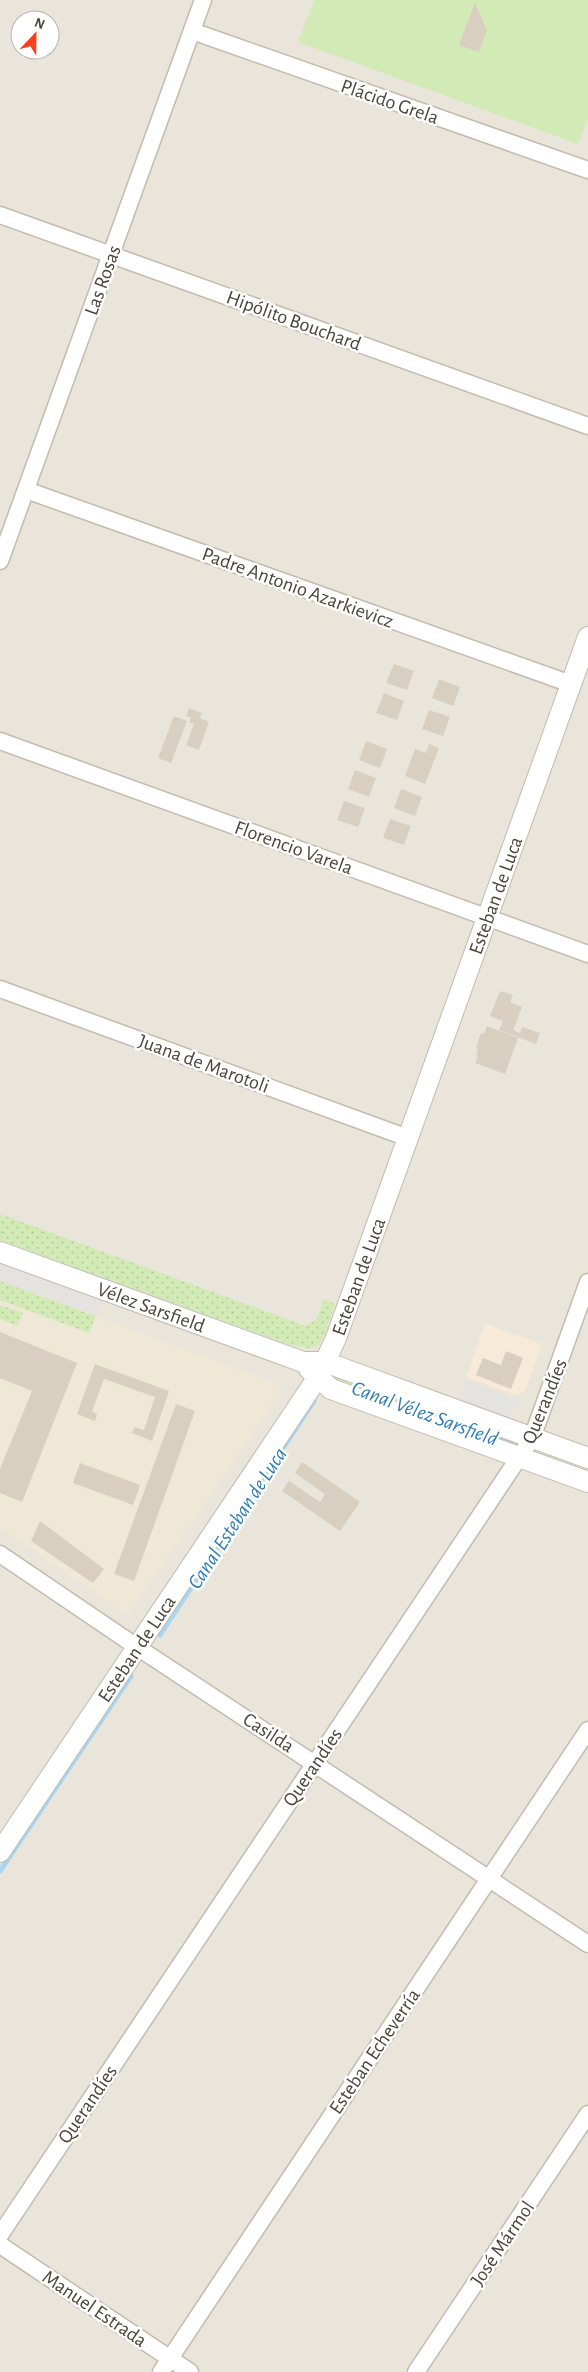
<svg xmlns="http://www.w3.org/2000/svg" width="588" height="2372" font-family="'Alegreya Sans',sans-serif">
<style>
.residential{fill:#eae5da;fill-rule:evenodd}
.commercial{fill:#f7ead8}
.education{fill:#efe8d6}
.grass{fill:url(#grass-dots)}
.park{fill:#d2eab5}
.parking{fill:#e5e3e0}
.lines{fill:none;stroke-linecap:round;stroke-linejoin:round}
.stream{stroke:#a9d4f2;stroke-width:5}
.building{fill:#d8cfc1}
.minor-casing{stroke:#c2bbae;stroke-width:19}
.tertiary-casing{stroke:#c2bbae;stroke-width:22}
.minor{stroke:#fff;stroke-width:16}
.tertiary{stroke:#fff;stroke-width:20}
.labels{text-anchor:middle;stroke-width:5;stroke-linejoin:round;paint-order:stroke}
.street-label{font-size:20px;fill:#4b4439;stroke:#fff}
.water-label{font-size:21px;font-style:italic;fill:#2e7ab2;stroke:#fff}
</style>
<defs>
<pattern id="grass-dots" width="8" height="8" patternUnits="userSpaceOnUse" patternTransform="scale(1.25)"><rect width="8" height="8" fill="#d2eab5"/><path d="M2 2h.1M6 6h.1" fill="none" stroke="#b6ca9c" stroke-width="1.8" stroke-linecap="round"/></pattern>
</defs>
<rect width="100%" height="100%" fill="#f6f3ec"/>
<path class="residential" d="M 0,0 L 588,0 L 588,2372 L 0,2372 ZM 20,20 L 50,20 L 50,50 L 20,50 Z"/>
<polygon class="commercial" points="485,1324 542,1344 525,1391 514,1395 466,1377"/>
<polygon class="education" points="0,1281 279,1384 280,1394 128,1615 0,1528"/>
<g class="grass">
<polygon points="0,1214 306,1326 317,1319 324,1299 335,1304 324,1337 318,1346 308,1348 290,1345 0,1240"/>
<polygon points="0,1281 96,1316 89,1333 0,1300"/>
<polygon points="0,1305 23,1313 18,1326 0,1319"/>
<polygon points="337,1377 516,1442 517,1445 516,1447 339,1388 334,1379"/>
</g>
<polygon class="park" points="314,0 588,0 588,118 578,144 298,42"/>
<g class="parking">
<polygon points="0,1264 101,1301 96,1316 0,1281"/>
<polygon points="466,1381 519,1400 512,1418 460,1399"/>
</g>
<g class="lines">
<g class="stream">
<polyline points="466,1427 512,1444"/>
<polyline points="160,1635 314,1401"/>
<polyline points="0,1871 131,1676"/>
</g>
</g>
<g class="building">
<polygon points="475,3 487,30 479,52 459,45"/>
<polygon points="394,664 414,671 407,690 386,683"/>
<polygon points="439,679 460,687 453,706 432,698"/>
<polygon points="384,693 404,701 397,720 376,713"/>
<polygon points="189,708 202,713 200,718 209,722 199,750 186,745 194,724 189,722 191,718 186,716"/>
<polygon points="429,710 450,717 443,736 422,729"/>
<polygon points="174,716 187,721 171,763 158,758"/>
<polygon points="366,741 387,749 380,768 359,760"/>
<polygon points="429,744 439,748 425,784 405,776 415,749 426,753"/>
<polygon points="355,770 376,778 369,797 348,789"/>
<polygon points="401,789 422,797 415,816 394,808"/>
<polygon points="344,801 365,808 358,827 337,820"/>
<polygon points="390,819 411,826 404,845 383,838"/>
<polygon points="500,991 513,995 510,1002 522,1007 513,1030 520,1033 522,1027 540,1033 536,1044 499,1030 503,1021 490,1016"/>
<polygon points="487,1026 518,1038 505,1074 475,1063 478,1056 476,1055 478,1049 476,1048 481,1033 484,1034"/>
<polygon points="0,1332 77,1363 22,1502 0,1493 0,1469 32,1391 0,1378"/>
<polygon points="506,1351 523,1358 511,1389 476,1375 483,1358 501,1365"/>
<polygon points="95,1364 169,1391 152,1441 132,1433 134,1427 144,1430 155,1397 104,1379 92,1411 97,1414 95,1421 77,1414"/>
<polygon points="176,1404 195,1411 134,1581 114,1574"/>
<polygon points="302,1462 360,1502 340,1531 282,1491 289,1481 320,1502 325,1494 295,1473"/>
<polygon points="80,1463 140,1485 133,1505 73,1483"/>
<polygon points="40,1521 104,1569 93,1583 31,1541"/>
</g>
<g class="lines">
<g class="minor-casing">
<g id="minor">
<polyline points="192,31 588,170"/>
<polyline points="0,215 588,426"/>
<polyline points="26,490 571,684"/>
<polyline points="0,561 203,0"/>
<polyline points="0,741 588,954"/>
<polyline points="0,989 408,1138"/>
<polyline points="0,1554 137,1647 588,1944"/>
<polyline points="0,2235 532,1438 588,1282"/>
<polyline points="0,2245 190,2372"/>
<polyline points="161,2372 588,1730"/>
<polyline points="416,2372 588,2114"/>
</g>
</g>
<g class="tertiary-casing">
<g id="tertiary">
<path id="s1" d="M 0,1252 L 303,1362 L 325,1362 L 588,1458"/>
<polyline points="309,1369 331,1389 588,1482"/>
<path id="s2" d="M 0,1852 L 318,1377 L 336,1338 L 588,637"/>
</g>
</g>
<use href="#minor" class="minor"/>
<use href="#tertiary" class="tertiary"/>
</g>
<g class="labels">
<g class="street-label">
<text transform="translate(390 101) rotate(19)" y="7">Plácido Grela</text>
<text transform="translate(102 280) rotate(-70)" y="7">Las Rosas</text>
<text transform="translate(294 320) rotate(20)" y="7">Hipólito Bouchard</text>
<text transform="translate(298 587) rotate(20)" y="7">Padre Antonio Azarkievicz</text>
<text transform="translate(294 847) rotate(20)" y="7">Florencio Varela</text>
<text dy="7" stroke="none"><textPath href="#s2" startOffset="1085">Esteban de Luca</textPath></text>
<text transform="translate(204 1063) rotate(20)" y="7">Juana de Marotoli</text>
<text dy="7" stroke="none"><textPath href="#s2" startOffset="680">Esteban de Luca</textPath></text>
<text dy="7" stroke="none"><textPath href="#s1" startOffset="161">Vélez Sarsfield</textPath></text>
<text transform="translate(544 1401) rotate(-68)" y="7">Querandíes</text>
<text dy="7" stroke="none"><textPath href="#s2" startOffset="245">Esteban de Luca</textPath></text>
<text transform="translate(269 1732) rotate(33)" y="7">Casilda</text>
<text transform="translate(312 1767) rotate(-56)" y="7">Querandíes</text>
<text transform="translate(374 2051) rotate(-56)" y="7">Esteban Echeverría</text>
<text transform="translate(87 2104) rotate(-56)" y="7">Querandíes</text>
<text transform="translate(502 2243) rotate(-56)" y="7">José Mármol</text>
<text transform="translate(95 2308) rotate(34)" y="7">Manuel Estrada</text>
</g>
<g class="water-label">
<text transform="translate(425 1413) rotate(20)" y="7">Canal Vélez Sarsfield</text>
<text transform="translate(237 1518) rotate(-57)" y="7">Canal Esteban de Luca</text>
</g>
</g>
<g transform="translate(35 35) rotate(22)"><circle r="24" fill="#ffffff" stroke="#b7b4b0"/>
<path d="M0-4L9 19L0 12L-9 19Z" fill="#fc3f1d"/>
<text y="-8" font-size="14" font-weight="bold" text-anchor="middle" fill="#4b4439">N</text>
</g>
</svg>
